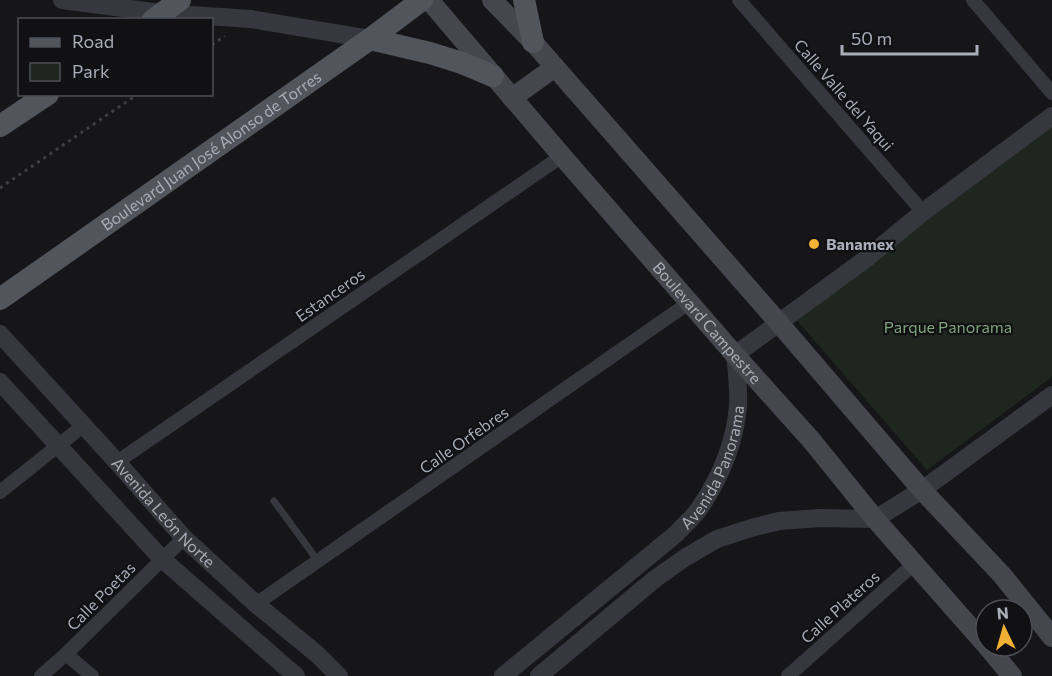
<svg xmlns="http://www.w3.org/2000/svg" width="1052" height="676" font-family="Commissioner,sans-serif">
<style>
.green{fill:#1e261f}
.lines{fill:none;stroke-linecap:round;stroke-linejoin:round}
.path{stroke:#3d3f44;stroke-width:3;stroke-dasharray:3 4.5;stroke-linecap:butt}
.service{stroke:#37383d;stroke-width:7}
.minor{stroke:#37383d;stroke-width:14}
.tertiary{stroke:#37383d;stroke-width:18}
.secondary{stroke:#45474d;stroke-width:20}
.primary{stroke:#53555c;stroke-width:22}
.poi-dot{fill:#f2b134;stroke:#111113;stroke-width:2}
.labels{text-anchor:middle;stroke-width:4.5;stroke-linejoin:round;paint-order:stroke}
.street-label{font-size:16px;fill:#a8adb8;stroke:#111113}
.poi-label{font-size:16px;font-weight:bold;fill:#a8adb8;stroke:#111113;text-anchor:start}
.park-label{font-size:16px;fill:#7fa381;stroke:#111113}
</style>
<rect width="100%" height="100%" fill="#161618"/>
<polygon class="green" points="1052,120 1052,377 927,470 793,316"/>
<g class="lines">
<g class="path">
<polyline points="212,45 225,36"/>
<polyline points="0,188 138,94"/>
</g>
<polyline class="service" points="274,501 318,561"/>
<g class="minor">
<polyline points="739,0 923,212"/>
<polyline points="973,0 1052,93"/>
<polyline points="117,462 562,156"/>
<polyline points="0,492 84,425"/>
<polyline points="256,604 690,302"/>
<polyline points="66,654 92,676"/>
<polyline points="41,676 66,654 184,538"/>
<polyline points="788,676 915,563"/>
</g>
<g class="tertiary">
<polyline points="62,0 161,13 251,19 370,39"/>
<path id="s1" d="M 0,334 L 117,462 L 184,538 L 256,604 L 318,655 L 339,676"/>
<polyline points="0,382 162,559 296,676"/>
<path id="s2" d="M 503,676 L 676,534 C 684,525 695,516 701,506 C 721,476 735,441 738,406 C 739,389 737,372 735,355 L 867,258 L 923,212 L 1052,116"/>
<polyline points="539,676 656,578 686,557 717,539 751,528 779,521 819,518 875,519 922,490 1052,395"/>
</g>
<g class="secondary">
<path id="s3" d="M 429,0 L 562,156 L 735,355 L 812,441 L 875,519 L 986,645"/>
<polyline points="492,0 533,42 779,323 922,490 1002,575 1052,637"/>
<polyline points="512,98 555,67"/>
<polyline points="987,646 1012,676"/>
</g>
<g class="primary">
<polyline points="524,0 533,42"/>
<polyline points="153,20 180,0"/>
<polyline points="370,39 430,53 462,63 493,76"/>
<polyline points="0,126 48,94"/>
<path id="s4" d="M 0,299 L 370,39 L 422,0"/>
</g>
</g>
<circle class="poi-dot" cx="814" cy="244" r="6"/>
<g class="labels">
<g class="street-label">
<text transform="translate(844 95) rotate(49)" y="6">Calle Valle del Yaqui</text>
<text dy="6" stroke="none"><textPath href="#s4" startOffset="258">Boulevard Juan José Alonso de Torres</textPath></text>
<text transform="translate(330 295) rotate(-35)" y="6">Estanceros</text>
<text dy="6" stroke="none"><textPath href="#s3" startOffset="426">Boulevard Campestre</textPath></text>
<text transform="translate(464 440) rotate(-35)" y="6">Calle Orfebres</text>
<text dy="6" stroke="none"><textPath href="#s2" startOffset="302">Avenida Panorama</textPath></text>
<text dy="6" stroke="none"><textPath href="#s1" startOffset="242">Avenida León Norte</textPath></text>
<text transform="translate(101 596) rotate(-45)" y="6">Calle Poetas</text>
<text transform="translate(840 607) rotate(-42)" y="6">Calle Plateros</text>
</g>
<g class="poi-label">
<text x="826" y="250">Banamex</text>
</g>
<g class="park-label">
<text x="948" y="333">Parque Panorama</text>
</g>
</g>
<rect x="18" y="18" width="195" height="78" fill="#111113" stroke="#4d4f55" stroke-width="1.5"/>
<rect x="30" y="38" width="30" height="9" fill="#53555c" stroke="#4d4f55" stroke-width="1.5"/>
<text x="72" y="48" font-size="18" fill="#a8adb8">Road</text>
<rect x="30" y="63" width="30" height="18" fill="#1e261f" stroke="#4d4f55" stroke-width="1.5"/>
<text x="72" y="78" font-size="18" fill="#a8adb8">Park</text>
<g transform="translate(1004 628) rotate(355)"><circle r="28" fill="#111113" stroke="#4d4f55" stroke-width="1.5"/>
<path d="M0-4.5L10 22L0 15L-10 22Z" fill="#f2b134"/>
<text y="-9" font-size="16" font-weight="bold" text-anchor="middle" fill="#a8adb8">N</text>
</g>
<path d="M842 45v9h135v-9" fill="none" stroke="#a8adb8" stroke-width="3"/>
<text x="851" y="45" font-size="18" fill="#a8adb8" stroke="#111113" stroke-width="4.5" paint-order="stroke">50 m</text>
</svg>
